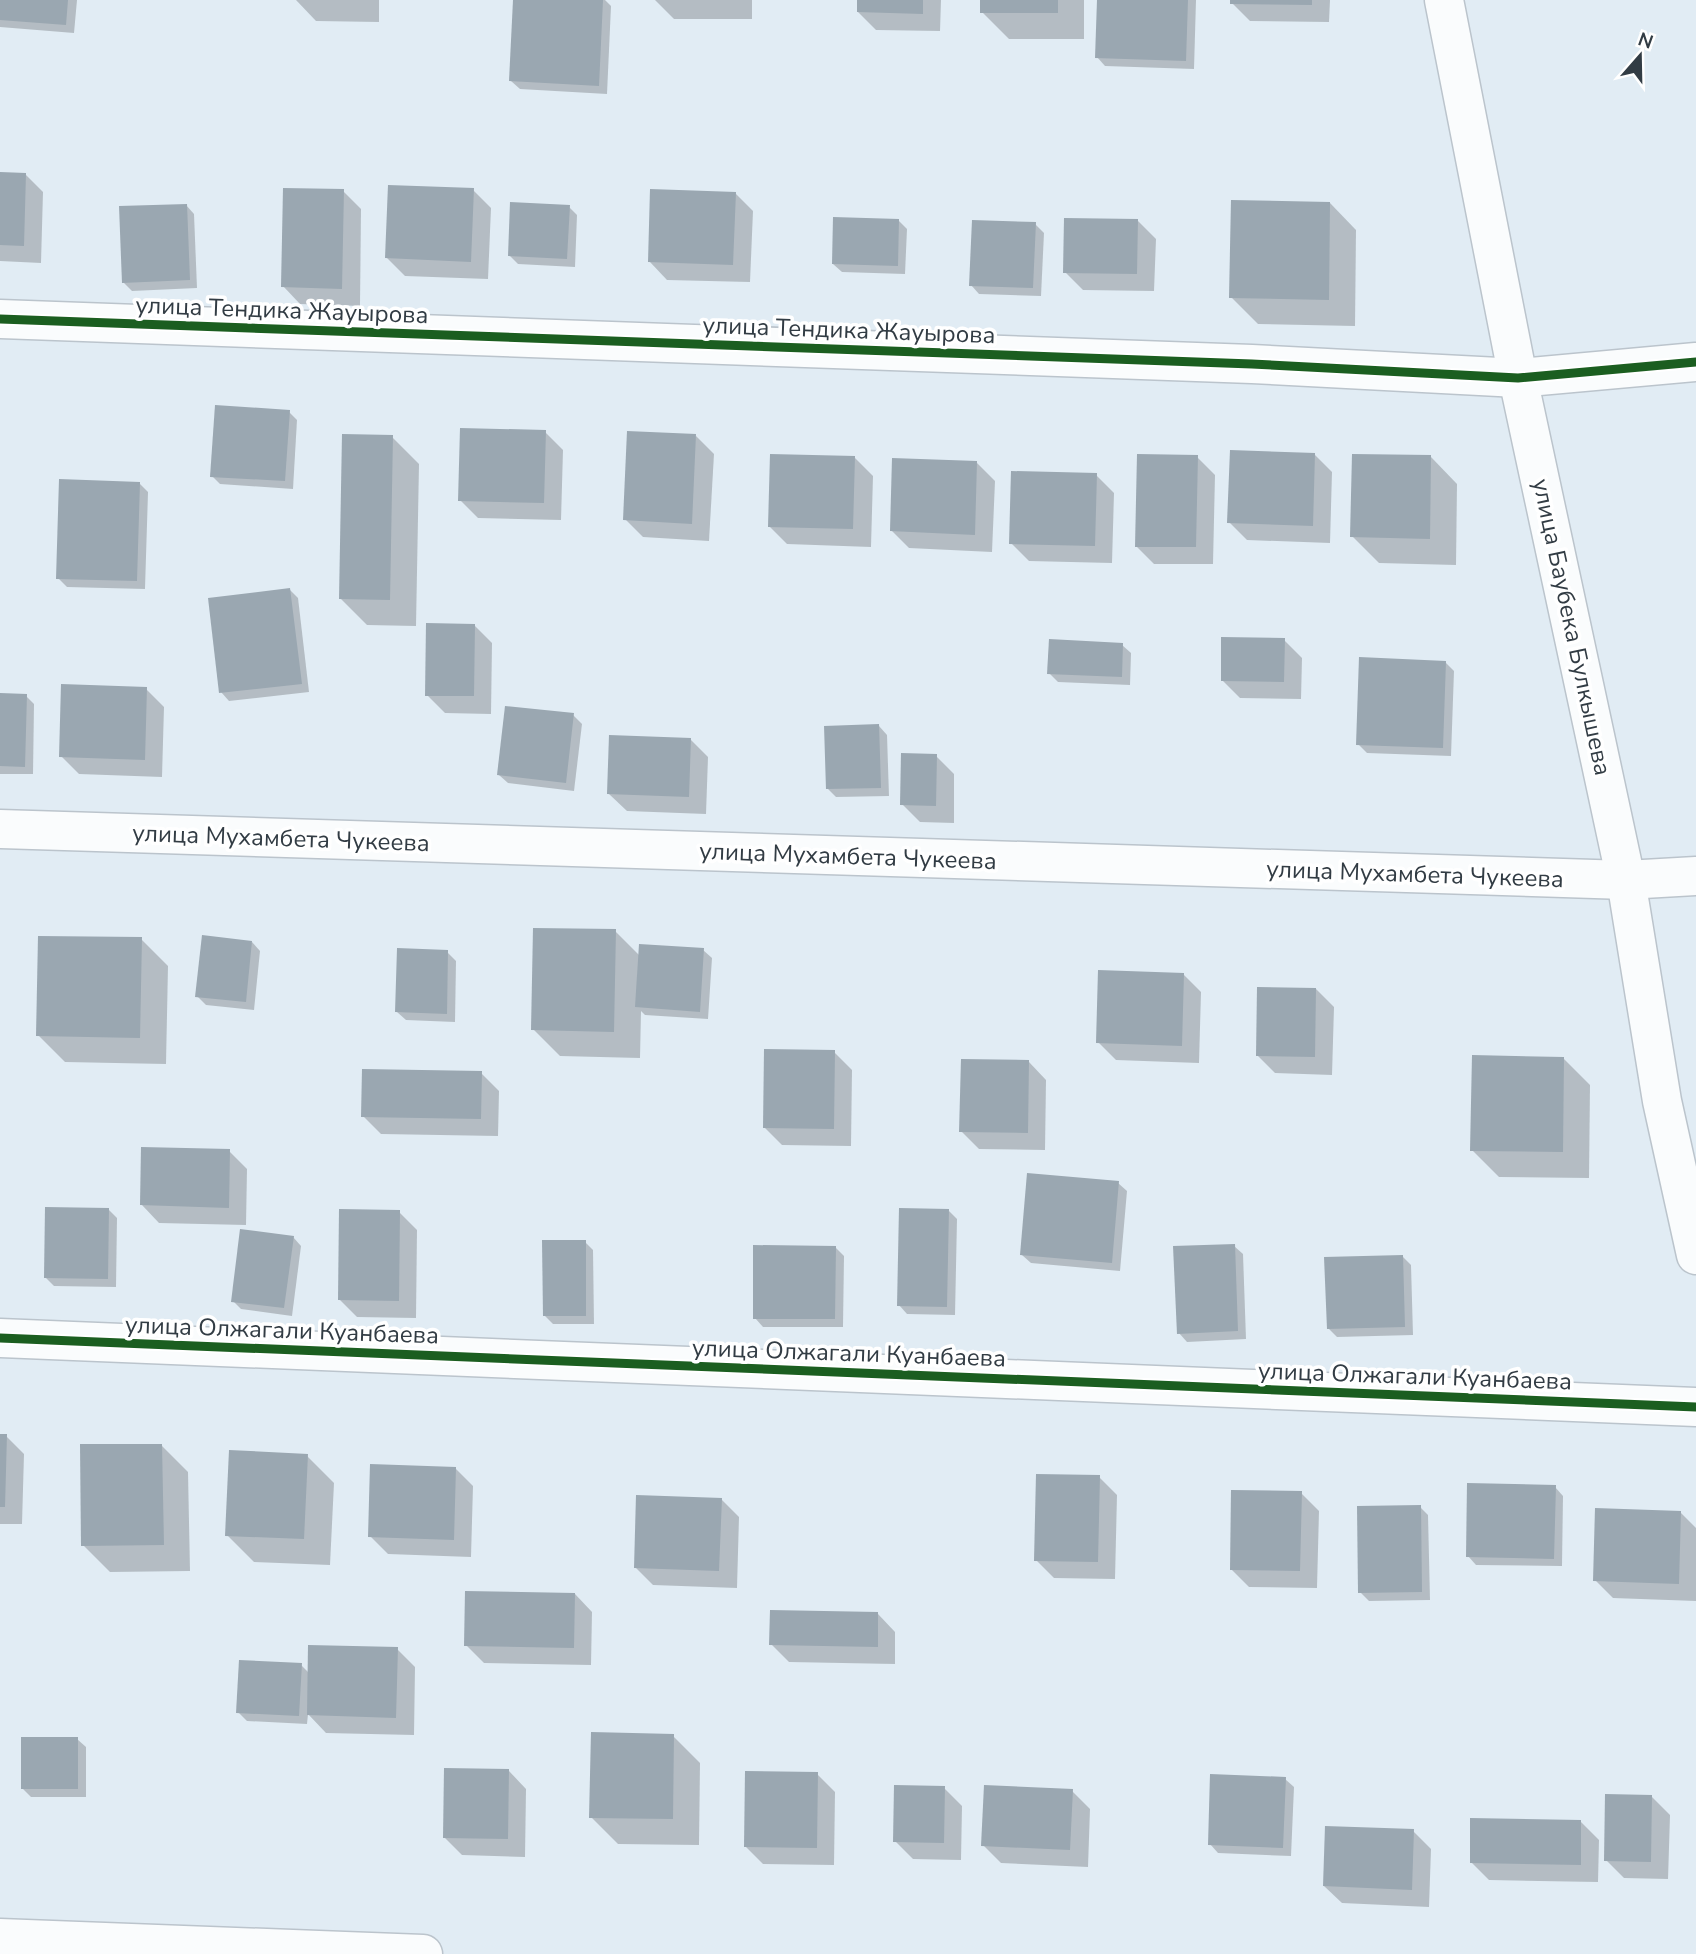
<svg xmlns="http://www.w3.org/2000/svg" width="1696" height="1954" font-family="'Nunito Sans',sans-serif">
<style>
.shadow{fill:#0003}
.building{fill:#9aa7b1}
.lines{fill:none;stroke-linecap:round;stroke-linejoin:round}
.minor-casing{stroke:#bbc4cc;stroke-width:41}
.minor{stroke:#fafcfd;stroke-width:38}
.cycleway-casing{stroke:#fff;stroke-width:13}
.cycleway{stroke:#1b5e20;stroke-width:9}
.labels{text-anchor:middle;stroke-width:7;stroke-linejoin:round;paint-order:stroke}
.street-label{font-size:24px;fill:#323c44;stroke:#fff}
</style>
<rect width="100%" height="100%" fill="#e1ecf4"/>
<g class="shadow">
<polygon points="0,0 77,0 74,33 0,27"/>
<polygon points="296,0 379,0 379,22 316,21"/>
<polygon points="515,0 605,0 611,6 607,94 520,89 511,81"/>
<polygon points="655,0 752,0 752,19 674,19"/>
<polygon points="859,0 941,0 940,31 876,30 858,12"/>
<polygon points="982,0 1084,0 1084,39 1009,39 982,12"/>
<polygon points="1099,0 1196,0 1194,69 1105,66 1097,57"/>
<polygon points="1232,0 1330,0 1329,22 1250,21 1232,3"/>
<polygon points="0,174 25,174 43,192 41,263 0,261"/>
<polygon points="473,190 491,208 488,279 405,276 387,258"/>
<polygon points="343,191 361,209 360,306 300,304 283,286"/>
<polygon points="735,193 753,211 750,282 667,280 650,262"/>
<polygon points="1330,203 1356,230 1355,326 1258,324 1231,297"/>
<polygon points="186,205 194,214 197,288 132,291 123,282"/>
<polygon points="569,207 577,215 575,267 518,264 509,255"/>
<polygon points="898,220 907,229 905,274 842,272 833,264"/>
<polygon points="1138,221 1156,239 1154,291 1083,290 1065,272"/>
<polygon points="1035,224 1044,233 1041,296 979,294 971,285"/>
<polygon points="289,412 297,420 293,489 220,484 212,476"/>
<polygon points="545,432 563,450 561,520 478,518 460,500"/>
<polygon points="696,436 714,454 709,541 643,537 625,519"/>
<polygon points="392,437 419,464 416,626 367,625 340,598"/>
<polygon points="1314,454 1332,472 1330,543 1247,540 1229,522"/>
<polygon points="1197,457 1215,475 1213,564 1154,564 1136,546"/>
<polygon points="1431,457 1457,484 1456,565 1379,563 1352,536"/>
<polygon points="855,458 873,476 871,547 787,544 769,526"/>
<polygon points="977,463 995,481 992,552 909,548 891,530"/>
<polygon points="1096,475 1114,493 1112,563 1029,561 1011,543"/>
<polygon points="139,483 148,492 145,589 67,587 58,578"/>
<polygon points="290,590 298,598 309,692 229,701 221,692"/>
<polygon points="474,625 492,643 491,714 445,713 427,695"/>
<polygon points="1284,640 1302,658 1301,699 1240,698 1222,680"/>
<polygon points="1122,645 1131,653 1130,685 1058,682 1049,673"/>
<polygon points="1445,662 1454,671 1451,756 1367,753 1358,744"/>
<polygon points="146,689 164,707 162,777 79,774 61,756"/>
<polygon points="0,695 26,696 34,704 33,774 0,774"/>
<polygon points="573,715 582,724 574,791 508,783 499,775"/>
<polygon points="879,726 887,735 889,796 836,797 828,789"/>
<polygon points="690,739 708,757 706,814 627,811 609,794"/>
<polygon points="936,756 954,774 954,823 920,822 902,804"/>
<polygon points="615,931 640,956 703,950 712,958 708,1019 645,1015 641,1011 640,1058 560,1056 533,1029"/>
<polygon points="141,939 168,966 166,1064 65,1062 38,1035"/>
<polygon points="252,942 260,951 254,1010 206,1005 197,996"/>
<polygon points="447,952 456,961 455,1022 406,1020 397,1012"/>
<polygon points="1183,974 1201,992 1199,1063 1116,1060 1098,1042"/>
<polygon points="1316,989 1334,1007 1332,1075 1275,1073 1257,1055"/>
<polygon points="834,1052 852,1070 851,1146 782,1145 764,1127"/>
<polygon points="1564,1059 1590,1085 1589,1178 1499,1177 1472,1150"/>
<polygon points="1029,1062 1046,1080 1045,1150 979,1149 961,1131"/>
<polygon points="481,1073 499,1091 498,1136 381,1134 363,1116"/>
<polygon points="229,1151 247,1169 246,1225 159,1223 142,1205"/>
<polygon points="1118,1183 1127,1191 1120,1271 1031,1263 1022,1255"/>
<polygon points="109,1210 117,1218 116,1287 54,1286 46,1278"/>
<polygon points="949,1211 957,1219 955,1315 907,1314 899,1305"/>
<polygon points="399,1212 417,1230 416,1318 357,1317 339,1299"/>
<polygon points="293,1237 301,1246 292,1316 241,1309 233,1301"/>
<polygon points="585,1242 593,1250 594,1324 553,1324 544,1315"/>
<polygon points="1234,1246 1243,1254 1246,1339 1187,1342 1179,1333"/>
<polygon points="835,1247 844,1256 843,1327 763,1327 755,1318"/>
<polygon points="1402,1256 1411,1265 1413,1335 1337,1337 1328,1328"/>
<polygon points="0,1436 6,1436 24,1454 22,1524 0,1524"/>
<polygon points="161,1445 188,1472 190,1571 110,1572 83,1545"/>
<polygon points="307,1456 334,1483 330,1565 254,1562 227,1535"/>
<polygon points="455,1468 473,1486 471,1557 388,1554 370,1536"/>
<polygon points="1099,1477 1117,1495 1115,1579 1054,1578 1036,1560"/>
<polygon points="1555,1487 1563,1496 1562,1566 1476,1565 1468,1556"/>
<polygon points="1301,1493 1319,1511 1317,1588 1249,1587 1231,1569"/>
<polygon points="721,1499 739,1517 737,1588 653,1585 635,1567"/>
<polygon points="1420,1507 1428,1515 1430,1600 1369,1601 1360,1592"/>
<polygon points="1680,1512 1696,1528 1696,1601 1613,1598 1595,1580"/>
<polygon points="575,1594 592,1612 591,1665 484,1663 466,1645"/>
<polygon points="878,1614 895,1632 895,1664 789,1662 771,1644"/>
<polygon points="397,1649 415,1667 414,1735 326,1733 308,1714 307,1724 247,1721 238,1712 301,1665 309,1673"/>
<polygon points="673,1736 700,1763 699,1845 618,1844 591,1817"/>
<polygon points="77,1739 86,1747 86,1797 31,1797 23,1789"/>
<polygon points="509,1771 526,1789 525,1857 462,1855 444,1837"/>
<polygon points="817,1774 835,1792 834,1865 763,1864 745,1846"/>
<polygon points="1285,1779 1294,1787 1291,1856 1218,1853 1210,1844"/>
<polygon points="944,1788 962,1806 961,1860 913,1859 895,1841"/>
<polygon points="1072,1791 1090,1809 1088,1867 1001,1863 983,1845"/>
<polygon points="1652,1797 1670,1815 1668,1879 1624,1878 1606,1860"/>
<polygon points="1581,1822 1599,1840 1598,1882 1489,1880 1471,1862"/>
<polygon points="1413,1831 1431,1849 1429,1907 1342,1903 1324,1886"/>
</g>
<g class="building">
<polygon points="0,0 68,0 66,25 0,20"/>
<polygon points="513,0 603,0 599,86 509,81"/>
<polygon points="857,0 923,0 923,14 857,12"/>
<rect x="980" y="0" width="78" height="13"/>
<polygon points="1097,0 1188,0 1186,61 1095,58"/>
<polygon points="1230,0 1312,0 1312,5 1230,4"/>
<polygon points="0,172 26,173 24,246 0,245"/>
<polygon points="388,185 474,188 471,262 385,258"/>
<polygon points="283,188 344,189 342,289 281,287"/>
<polygon points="650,189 736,192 733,265 648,262"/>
<polygon points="1231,200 1330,202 1329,300 1229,298"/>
<polygon points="510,202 570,205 567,259 508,256"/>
<polygon points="187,204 190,280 122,283 119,206"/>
<polygon points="833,217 899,219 898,266 832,264"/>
<polygon points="1064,218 1138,219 1137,274 1063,273"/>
<polygon points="972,220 1036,222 1033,288 969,286"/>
<polygon points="215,405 290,410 285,481 210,477"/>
<polygon points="460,428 546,430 544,503 458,501"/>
<polygon points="627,431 696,434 692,524 623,520"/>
<polygon points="342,434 393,435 390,600 339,599"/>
<polygon points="1230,450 1315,453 1313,526 1227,523"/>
<polygon points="770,454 855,456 853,529 768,527"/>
<polygon points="1137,454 1198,455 1196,547 1135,547"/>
<polygon points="1352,454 1431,455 1430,539 1350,537"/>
<polygon points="892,458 977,461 975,535 890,531"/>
<polygon points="1011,471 1097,473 1095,546 1009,544"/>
<polygon points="59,479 140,482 137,581 56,579"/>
<polygon points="290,588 302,684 219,693 208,598"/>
<polygon points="426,623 475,624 474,696 425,696"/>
<polygon points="1221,637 1285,638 1284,682 1221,681"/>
<polygon points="1049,639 1123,643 1122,677 1047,674"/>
<polygon points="1359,657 1446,661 1443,748 1356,745"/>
<polygon points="61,684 147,687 145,760 59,757"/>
<polygon points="0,693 27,694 25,767 0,766"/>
<polygon points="505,706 574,713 566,783 497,775"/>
<polygon points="879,724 881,788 826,789 824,726"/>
<polygon points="609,735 691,738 689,797 607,794"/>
<polygon points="901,753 937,754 936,806 900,805"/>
<polygon points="533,928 616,929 614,1032 531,1030"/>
<polygon points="202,935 252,941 246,1002 195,997"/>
<polygon points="38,936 142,937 140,1038 36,1036"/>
<polygon points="639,944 704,948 700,1012 635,1007"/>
<polygon points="397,948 448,950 447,1014 395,1012"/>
<polygon points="1098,970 1184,973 1182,1046 1096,1043"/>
<polygon points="1257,987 1316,988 1315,1057 1256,1056"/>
<polygon points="764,1049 835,1050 834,1129 763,1128"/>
<polygon points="1472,1055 1564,1057 1563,1152 1470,1151"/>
<polygon points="961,1059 1029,1060 1028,1133 959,1132"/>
<polygon points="362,1069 482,1071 481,1119 361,1117"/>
<polygon points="141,1147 230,1149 229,1208 140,1205"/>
<polygon points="1027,1173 1119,1181 1112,1263 1020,1255"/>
<polygon points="45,1207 109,1208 108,1279 44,1278"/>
<polygon points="899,1208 949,1209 947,1307 897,1306"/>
<polygon points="339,1209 400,1210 399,1301 338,1300"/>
<polygon points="240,1229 294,1236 284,1308 231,1302"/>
<polygon points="542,1240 586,1240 586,1316 543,1316"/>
<polygon points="1235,1244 1238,1331 1177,1334 1173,1246"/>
<polygon points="753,1245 836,1246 835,1319 753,1319"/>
<polygon points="1403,1255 1405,1327 1327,1329 1324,1257"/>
<polygon points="0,1434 7,1434 5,1507 0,1507"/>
<polygon points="80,1444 162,1444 164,1545 81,1546"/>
<polygon points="229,1450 308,1454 304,1539 225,1536"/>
<polygon points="370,1464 456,1467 454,1540 368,1537"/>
<polygon points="1036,1474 1100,1475 1098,1562 1034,1561"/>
<polygon points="1467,1483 1556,1485 1554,1559 1466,1557"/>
<polygon points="1231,1490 1302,1491 1300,1571 1230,1570"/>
<polygon points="636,1495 722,1498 719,1571 634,1568"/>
<polygon points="1421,1505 1422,1592 1358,1593 1357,1506"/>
<polygon points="1595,1508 1681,1511 1679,1584 1593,1581"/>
<polygon points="465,1591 575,1593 574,1648 464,1646"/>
<polygon points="770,1610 878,1612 878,1647 769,1645"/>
<polygon points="308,1645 398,1647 396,1718 307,1715"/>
<polygon points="239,1660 302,1663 299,1716 236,1713"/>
<polygon points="591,1732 674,1734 673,1819 589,1818"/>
<rect x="21" y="1737" width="57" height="52"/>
<polygon points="444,1768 509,1769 508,1839 443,1838"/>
<polygon points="745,1771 818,1772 817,1848 744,1847"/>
<polygon points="1210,1774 1286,1777 1283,1848 1208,1845"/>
<polygon points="894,1785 945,1786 944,1843 893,1842"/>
<polygon points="984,1785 1073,1789 1070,1850 981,1846"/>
<polygon points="1605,1794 1652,1795 1651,1862 1604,1861"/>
<polygon points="1470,1818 1581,1820 1581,1865 1470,1863"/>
<polygon points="1325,1826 1414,1829 1412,1890 1323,1886"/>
</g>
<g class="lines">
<g class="minor-casing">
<g id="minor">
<polyline points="1444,0 1518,378 1626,880 1662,1101 1696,1255"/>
<polyline points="0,319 1252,364 1518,378 1696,362"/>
<polyline points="0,829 1626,880 1696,876"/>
<polyline points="0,1338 1696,1407"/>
<polyline points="0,1938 423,1954"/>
</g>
</g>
<use href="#minor" class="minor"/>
<g class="cycleway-casing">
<g id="cycleway">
<polyline points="0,319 1252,364 1518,378 1696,362"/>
<polyline points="0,1338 1696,1407"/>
</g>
</g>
<use href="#cycleway" class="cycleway"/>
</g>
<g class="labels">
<g class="street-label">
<text transform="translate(282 310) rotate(2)" y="8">улица Тендика Жауырова</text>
<text transform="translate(849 330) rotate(2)" y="8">улица Тендика Жауырова</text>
<text transform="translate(1572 627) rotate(78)" y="8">улица Баубека Булкышева</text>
<text transform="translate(281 838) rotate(2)" y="8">улица Мухамбета Чукеева</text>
<text transform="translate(848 856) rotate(2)" y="8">улица Мухамбета Чукеева</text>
<text transform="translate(1415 874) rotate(2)" y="8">улица Мухамбета Чукеева</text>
<text transform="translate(282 1330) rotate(2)" y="8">улица Олжагали Куанбаева</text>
<text transform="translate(849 1353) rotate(2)" y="8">улица Олжагали Куанбаева</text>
<text transform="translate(1415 1376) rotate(2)" y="8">улица Олжагали Куанбаева</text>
</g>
</g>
<g transform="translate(1640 56) rotate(20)" stroke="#ffffff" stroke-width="5" paint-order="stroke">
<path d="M0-5L12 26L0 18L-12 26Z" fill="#323c44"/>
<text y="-10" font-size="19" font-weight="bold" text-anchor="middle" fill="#323c44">N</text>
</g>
</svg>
